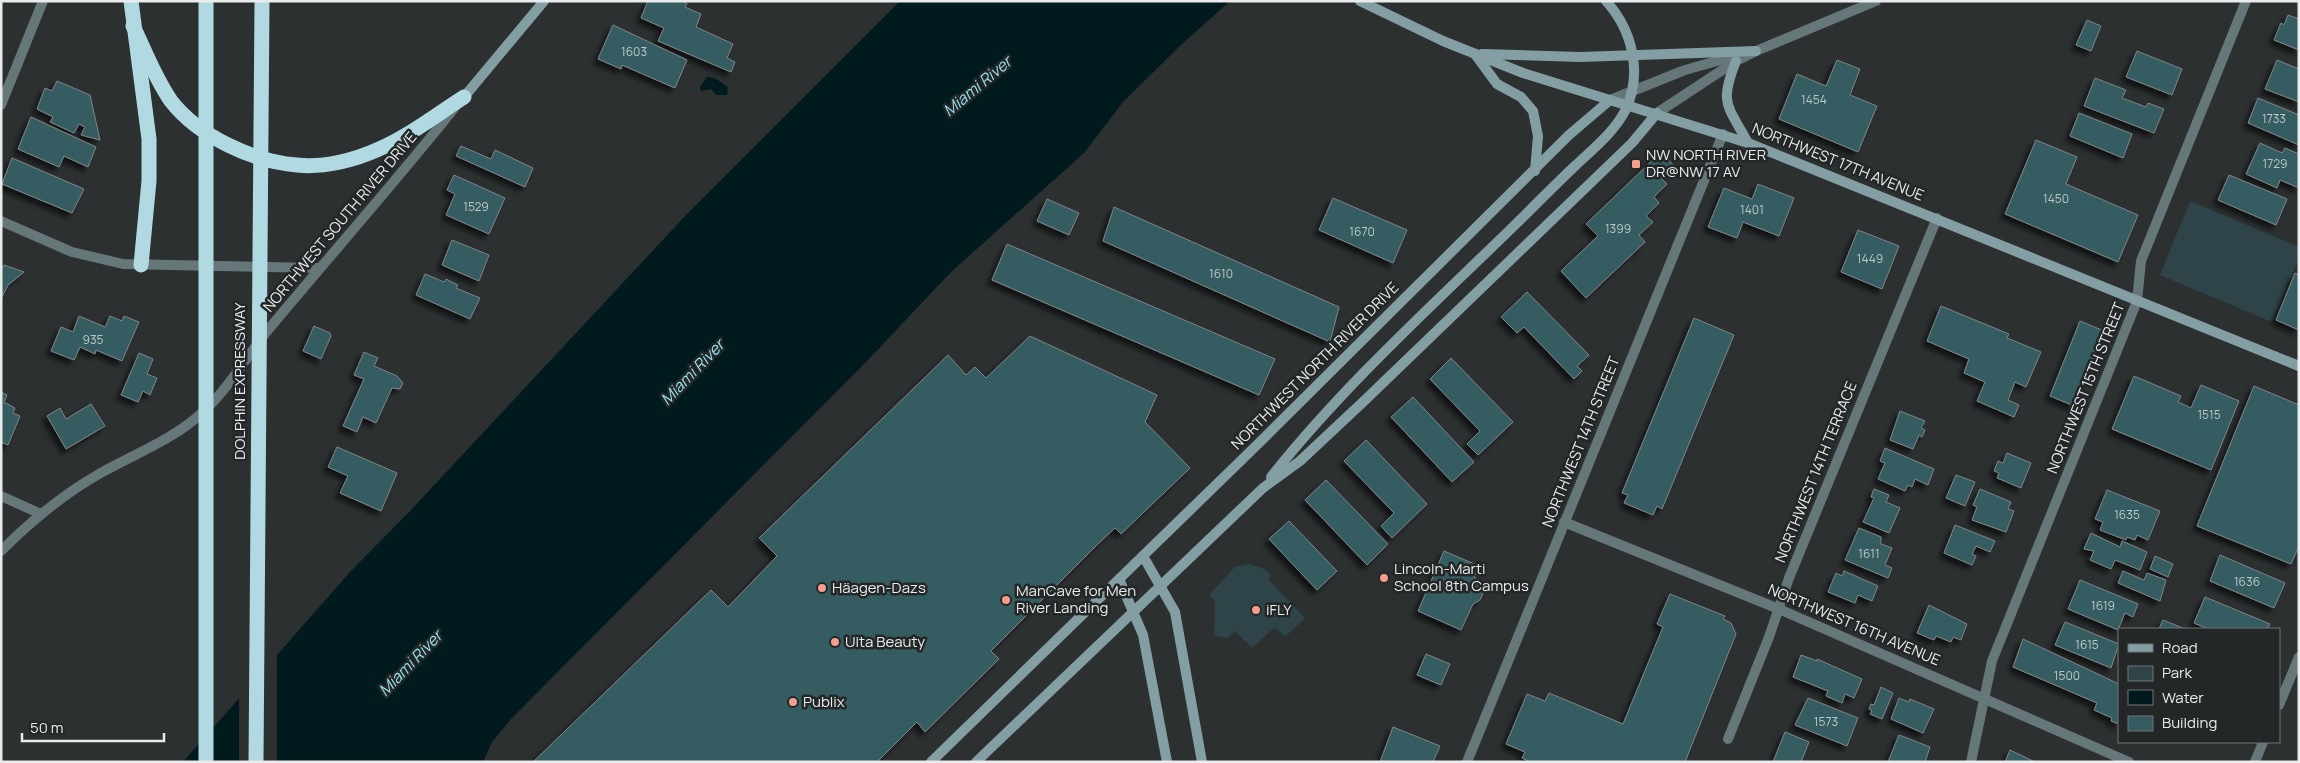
<svg xmlns="http://www.w3.org/2000/svg" width="2300" height="763" font-family="Manrope,sans-serif">
<style>
.green{fill:#2e4448}
.water{fill:#001a1e}
.pier{fill:#2c3031}
.building{fill:#355b61;stroke:#808586;filter:url(#shadow)}
.lines{fill:none;stroke-linecap:round;stroke-linejoin:round}
.minor{stroke:#66777a;stroke-width:10}
.tertiary{stroke:#66777a;stroke-width:10}
.secondary{stroke:#849fa3;stroke-width:10}
.motorway{stroke:#b0d9e1;stroke-width:15}
.secondary-bridge{stroke:#849fa3;stroke-width:10}
.motorway-bridge{stroke:#b0d9e1;stroke-width:15}
.poi-dot{fill:#f59d8f;stroke:#232727;stroke-width:2}
.labels{text-anchor:middle;stroke-width:5;stroke-linejoin:round;paint-order:stroke}
.number-label{font-size:12px;fill:#bcc7c9}
.poi-label{font-size:15px;fill:#e9ebec;stroke:#232727;text-anchor:start}
.street-label{font-size:15px;fill:#e9ebec;stroke:#232727}
.water-label{font-size:16px;font-style:italic;fill:#97e0ed;stroke:#232727}
</style>
<defs>
<filter id="shadow"><feDropShadow dx="-4.5" dy="4.5" stdDeviation="2.5" flood-color="#0009"/></filter>
</defs>
<rect width="100%" height="100%" fill="#2c3031"/>
<g class="green">
<polygon points="2190,201 2299,247 2299,258 2272,322 2160,275"/>
<polygon points="1249,564 1264,569 1271,575 1269,580 1305,618 1285,637 1275,627 1252,648 1235,631 1227,638 1214,636 1215,602 1209,595 1235,567"/>
</g>
<g class="water">
<polygon points="900,1 1230,1 1182,44 1123,102 1084,153 951,272 867,361 511,719 492,742 483,762 183,762 350,572 411,510 687,214"/>
<path d="M 707,77 C 718,77 720,83 728,87 L 727,95 L 716,95 L 711,89 L 701,91 L 700,87 Z"/>
</g>
<polygon class="pier" points="277,650 277,762 239,762 239,693"/>
<g class="building">
<polygon points="648,1 682,1 687,3 685,7 701,14 696,27 733,44 727,58 735,62 731,72 658,41 664,28 641,18"/>
<polygon points="2288,15 2299,19 2299,50 2274,40 2281,23 2284,25"/>
<polygon points="2087,20 2101,26 2091,51 2076,45"/>
<polygon points="613,25 687,60 675,88 622,65 621,69 598,59"/>
<polygon points="2137,51 2182,69 2172,95 2126,77"/>
<polygon points="1837,60 1860,69 1850,95 1877,106 1858,152 1779,119 1797,74 1826,86"/>
<polygon points="2277,60 2299,69 2299,102 2265,89"/>
<polygon points="2095,78 2126,90 2122,98 2146,107 2148,103 2164,109 2154,133 2084,106"/>
<polygon points="57,81 90,95 100,140 81,135 85,127 79,124 74,133 50,122 53,117 37,109 45,88 52,91"/>
<polygon points="2258,98 2299,115 2299,145 2248,123"/>
<polygon points="2079,113 2132,134 2123,158 2070,136"/>
<polygon points="31,117 96,147 88,167 64,156 59,167 18,149"/>
<polygon points="2036,140 2077,157 2066,184 2138,215 2118,262 2005,214"/>
<polygon points="2260,143 2282,153 2285,148 2299,154 2299,188 2280,180 2277,188 2246,174"/>
<polygon points="461,146 491,159 495,150 533,168 525,187 456,156"/>
<polygon points="1661,152 1674,166 1661,178 1667,184 1654,197 1659,203 1646,216 1653,222 1639,235 1645,242 1586,298 1561,271 1598,236 1586,224"/>
<polygon points="12,158 84,189 72,213 2,184"/>
<polygon points="454,175 505,198 489,234 446,215 455,194 447,190"/>
<polygon points="2229,175 2287,199 2276,225 2218,200"/>
<polygon points="1758,184 1794,198 1779,236 1743,222 1737,238 1708,227 1724,188 1752,199"/>
<polygon points="1333,198 1407,230 1393,263 1319,230"/>
<polygon points="1047,199 1079,213 1069,235 1037,221"/>
<polygon points="1114,207 1339,307 1330,342 1103,241"/>
<polygon points="1858,230 1899,246 1882,289 1841,272"/>
<polygon points="452,240 489,255 479,281 442,265"/>
<polygon points="1007,244 1275,359 1259,395 992,280"/>
<polygon points="4,265 24,272 8,285 1,299 1,270"/>
<polygon points="2295,273 2299,275 2299,330 2276,320"/>
<polygon points="425,274 444,282 446,279 458,285 456,288 480,298 470,319 416,295"/>
<polygon points="1527,292 1589,355 1577,366 1582,371 1574,379 1524,327 1517,333 1501,317"/>
<polygon points="1941,306 2009,334 2007,338 2041,352 2026,387 2015,382 2008,400 2019,405 2014,417 1977,401 1985,382 1964,373 1969,359 1927,341"/>
<polygon points="79,316 105,327 110,316 122,321 124,316 139,322 122,361 96,350 95,354 80,347 74,360 51,351 61,327 73,332"/>
<polygon points="1694,318 1734,335 1662,509 1657,506 1653,515 1624,503 1628,495 1622,493"/>
<polygon points="2080,321 2104,331 2074,406 2050,396"/>
<polygon points="314,326 330,333 331,336 321,359 303,351"/>
<polygon points="1030,336 1157,395 1145,422 1190,468 1121,534 1115,528 1100,542 991,651 999,659 925,732 917,722 877,762 533,762 711,590 728,607 777,556 759,538 948,355 966,375 975,367 986,378"/>
<polygon points="364,352 378,358 374,366 397,376 403,383 400,389 392,388 376,423 363,417 357,432 343,426 364,379 354,375"/>
<polygon points="139,353 153,359 147,374 157,378 150,395 143,391 138,402 121,395"/>
<polygon points="1451,358 1513,422 1478,455 1467,444 1480,431 1430,379"/>
<polygon points="2134,376 2181,396 2178,402 2191,408 2201,385 2239,401 2211,470 2112,429"/>
<polygon points="2254,386 2299,405 2299,546 2291,564 2197,526"/>
<polygon points="1,392 7,395 4,402 15,408 13,413 20,416 8,445 1,442"/>
<polygon points="1413,397 1474,462 1452,482 1391,417"/>
<polygon points="91,404 105,426 66,449 47,416 60,408 66,419"/>
<polygon points="1900,411 1925,421 1921,428 1925,430 1922,437 1919,435 1913,449 1890,440"/>
<polygon points="1366,440 1427,504 1392,538 1381,526 1394,513 1344,461"/>
<polygon points="337,447 397,473 381,511 340,493 348,476 328,467"/>
<polygon points="1885,448 1934,469 1928,485 1915,479 1912,487 1908,485 1905,491 1878,479 1885,463 1880,461"/>
<polygon points="2007,453 2031,463 2021,488 1997,478 1999,473 1994,471 1998,461 2003,463"/>
<polygon points="1956,475 1975,482 1965,506 1946,498"/>
<polygon points="1326,480 1388,544 1367,565 1305,500"/>
<polygon points="1874,489 1889,495 1886,502 1900,508 1889,533 1863,522 1874,498 1871,497"/>
<polygon points="1980,489 2011,502 2008,509 2014,511 2006,532 1972,520 1977,507 1973,505"/>
<polygon points="2107,490 2160,511 2148,540 2137,535 2135,540 2127,537 2126,540 2100,530 2103,522 2095,519"/>
<polygon points="1289,521 1337,571 1317,590 1269,539"/>
<polygon points="1955,525 1995,541 1990,552 1976,546 1972,554 1976,556 1972,565 1944,553"/>
<polygon points="1859,528 1881,537 1881,544 1892,548 1885,565 1892,568 1888,578 1845,560"/>
<polygon points="2091,533 2120,547 2122,541 2147,552 2140,570 2115,560 2111,569 2090,560 2094,551 2084,549"/>
<polygon points="1444,551 1479,566 1474,577 1483,584 1485,589 1480,600 1473,604 1461,630 1418,611"/>
<polygon points="2220,555 2285,583 2274,608 2210,581"/>
<polygon points="2155,556 2173,564 2168,577 2150,569"/>
<polygon points="1844,571 1878,586 1872,601 1858,595 1855,603 1828,592 1836,573 1842,576"/>
<polygon points="2123,571 2144,580 2147,573 2166,580 2160,601 2118,583"/>
<polygon points="2080,580 2138,604 2133,617 2125,613 2118,630 2068,609"/>
<polygon points="1670,594 1725,616 1723,619 1731,623 1736,634 1685,762 1531,762 1522,758 1525,752 1506,744 1527,694 1545,701 1549,693 1623,724 1663,627 1657,624"/>
<polygon points="2205,597 2270,624 2267,629 2208,629 2194,623"/>
<polygon points="1929,605 1967,624 1961,640 1953,637 1951,642 1936,636 1934,640 1917,633"/>
<polygon points="2163,620 2185,629 2159,629"/>
<polygon points="2065,622 2119,644 2111,668 2055,645"/>
<polygon points="2023,639 2119,684 2119,724 2111,721 2112,718 2094,710 2097,703 2013,667"/>
<polygon points="1426,654 1450,664 1441,685 1417,675"/>
<polygon points="1801,655 1817,661 1817,659 1862,679 1854,698 1845,694 1842,703 1826,696 1828,691 1793,677"/>
<polygon points="1881,687 1893,693 1882,719 1870,714 1872,711 1869,709 1871,704 1874,705"/>
<polygon points="1808,698 1858,718 1847,746 1795,725"/>
<polygon points="1899,698 1909,702 1910,699 1934,709 1923,733 1891,719"/>
<polygon points="1393,727 1440,746 1433,762 1380,762"/>
<polygon points="1785,732 1809,742 1801,762 1773,762"/>
<polygon points="1899,735 1930,747 1925,762 1888,762"/>
<polygon points="2010,750 2035,762 2005,762"/>
</g>
<g class="lines">
<g class="minor">
<polyline points="1,105 43,1"/>
<polyline points="1,221 72,252 123,264 320,268"/>
<polyline points="1,496 41,514"/>
<polyline points="1564,522 1779,609 2129,762"/>
<path d="M 1,551 C 30,522 62,495 99,474 C 134,454 173,440 203,412 C 231,386 249,352 273,324 C 334,251 397,180 456,106"/>
<polyline points="2279,705 2299,657"/>
<polyline points="1728,739 1769,637 1789,578 1937,218"/>
<polyline points="1467,762 1723,134"/>
<polyline points="1971,762 1992,661 2137,301 2141,261 2246,1"/>
<polyline points="2255,762 2263,742"/>
</g>
<g class="tertiary">
<polyline points="1610,100 1685,70 1738,55"/>
<polyline points="1657,113 1736,61 1756,51 1876,1"/>
</g>
<g class="secondary">
<polyline points="1360,1 1443,41 1523,73 1748,143 2299,366"/>
<polyline points="1475,54 1497,84 1521,97 1533,111 1538,136 1535,171"/>
<polyline points="1482,54 1580,57 1756,51"/>
<path d="M 1736,61 C 1719,104 1727,104 1748,143"/>
<polyline points="464,97 544,1"/>
<path d="M 1271,477 C 1345,384 1434,304 1519,221"/>
<polyline points="1143,556 1175,612 1202,762"/>
<polyline points="1119,579 1143,635 1167,762"/>
<polyline points="931,762 1259,443 1569,135 1610,100"/>
<polyline points="976,762 1263,488 1300,461 1363,402 1632,143 1657,113"/>
</g>
<g class="motorway">
<polyline points="131,1 149,139 149,181 141,265"/>
<path d="M 133,26 C 145,51 155,78 171,101 C 198,136 254,162 297,165 C 324,168 355,160 379,149 C 409,136 436,115 464,97"/>
</g>
<path class="secondary-bridge" d="M 1519,221 C 1538,202 1557,183 1576,165 C 1593,149 1614,132 1625,111 C 1643,74 1633,31 1606,1"/>
<g class="motorway-bridge">
<polyline points="206,762 206,1"/>
<polyline points="256,762 262,1"/>
</g>
</g>
<g class="poi-dot">
<rect x="1631" y="159" width="10" height="10" rx="2.5"/>
<circle cx="1384" cy="578" r="5"/>
<circle cx="822" cy="588" r="5"/>
<circle cx="1006" cy="600" r="5"/>
<circle cx="1256" cy="610" r="5"/>
<circle cx="835" cy="642" r="5"/>
<circle cx="793" cy="702" r="5"/>
</g>
<g class="labels">
<g class="number-label">
<text x="634" y="56">1603</text>
<text x="1814" y="104">1454</text>
<text x="2274" y="123">1733</text>
<text x="2275" y="168">1729</text>
<text x="2056" y="203">1450</text>
<text x="476" y="211">1529</text>
<text x="1752" y="214">1401</text>
<text x="1618" y="233">1399</text>
<text x="1362" y="236">1670</text>
<text x="1870" y="263">1449</text>
<text x="1221" y="278">1610</text>
<text x="93" y="344">935</text>
<text x="2209" y="419">1515</text>
<text x="2127" y="519">1635</text>
<text x="1869" y="558">1611</text>
<text x="2247" y="586">1636</text>
<text x="2103" y="610">1619</text>
<text x="2087" y="649">1615</text>
<text x="2067" y="680">1500</text>
<text x="1826" y="726">1573</text>
</g>
<g class="poi-label">
<text x="1646" y="160">NW NORTH RIVER<tspan x="1646" dy="17">DR@NW 17 AV</tspan></text>
<text x="1394" y="574">Lincoln-Marti<tspan x="1394" dy="17">School 8th Campus</tspan></text>
<text x="832" y="593">Häagen-Dazs</text>
<text x="1016" y="596">ManCave for Men<tspan x="1016" dy="17">River Landing</tspan></text>
<text x="1266" y="615">iFLY</text>
<text x="845" y="647">Ulta Beauty</text>
<text x="803" y="707">Publix</text>
</g>
<g class="street-label">
<text transform="translate(1838 162) rotate(22)" y="5">NORTHWEST 17TH AVENUE</text>
<text transform="translate(340 222) rotate(-50)" y="5">NORTHWEST SOUTH RIVER DRIVE</text>
<text transform="translate(1315 366) rotate(-45)" y="5">NORTHWEST NORTH RIVER DRIVE</text>
<text transform="translate(240 381) rotate(-90)" y="5">DOLPHIN EXPRESSWAY</text>
<text transform="translate(2086 388) rotate(-68)" y="5">NORTHWEST 15TH STREET</text>
<text transform="translate(1581 442) rotate(-68)" y="5">NORTHWEST 14TH STREET</text>
<text transform="translate(1816 472) rotate(-68)" y="5">NORTHWEST 14TH TERRACE</text>
<text transform="translate(1854 625) rotate(23)" y="5">NORTHWEST 16TH AVENUE</text>
</g>
<g class="water-label">
<text transform="translate(977 86) rotate(-40)" y="6">Miami River</text>
<text transform="translate(692 372) rotate(-46)" y="6">Miami River</text>
<text transform="translate(410 663) rotate(-46)" y="6">Miami River</text>
</g>
</g>
<rect width="2300" height="763" fill="none" stroke="#e9ebec" stroke-width="5"/>
<rect x="2118" y="628" width="162" height="115" fill="#232727" stroke="#727576"/>
<rect x="2128" y="644" width="25" height="8" fill="#849fa3" stroke="#727576"/>
<text x="2162" y="653" font-size="15" fill="#e9ebec">Road</text>
<rect x="2128" y="666" width="25" height="15" fill="#2e4448" stroke="#727576"/>
<text x="2162" y="678" font-size="15" fill="#e9ebec">Park</text>
<rect x="2128" y="690" width="25" height="15" fill="#001a1e" stroke="#727576"/>
<text x="2162" y="703" font-size="15" fill="#e9ebec">Water</text>
<rect x="2128" y="716" width="25" height="15" fill="#355b61" stroke="#727576"/>
<text x="2162" y="728" font-size="15" fill="#e9ebec">Building</text>
<path d="M22 733v8h142v-8" fill="none" stroke="#e9ebec" stroke-width="2.5"/>
<text x="30" y="733" font-size="15" fill="#e9ebec" stroke="#232727" stroke-width="4" paint-order="stroke">50 m</text>
</svg>
